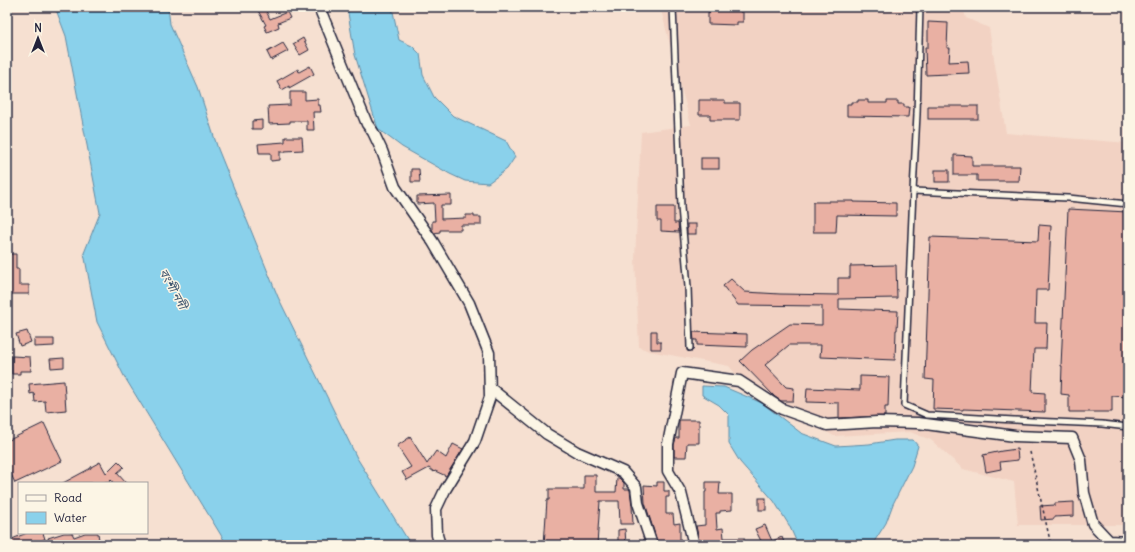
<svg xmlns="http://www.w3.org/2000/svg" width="1135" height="552" font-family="Delius,'Noto Sans Bengali',sans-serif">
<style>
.built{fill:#f2d2c3}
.water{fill:#8ad1eb;stroke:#608ba5}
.building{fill:#e9b0a3;stroke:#22223b}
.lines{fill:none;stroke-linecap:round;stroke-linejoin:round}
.service-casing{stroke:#22223b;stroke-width:8}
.minor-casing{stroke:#22223b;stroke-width:13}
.path{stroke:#22223b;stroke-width:1.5;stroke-dasharray:3 3;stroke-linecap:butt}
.service{stroke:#fcf5e5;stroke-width:5}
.minor{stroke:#fcf5e5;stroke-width:10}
.labels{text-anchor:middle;stroke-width:3;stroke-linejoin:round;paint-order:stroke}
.water-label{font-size:12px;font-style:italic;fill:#415770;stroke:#fcf5e5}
</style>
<rect width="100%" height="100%" fill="#f6e0d1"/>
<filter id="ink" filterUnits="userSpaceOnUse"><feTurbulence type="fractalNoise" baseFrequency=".025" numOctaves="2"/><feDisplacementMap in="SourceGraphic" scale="8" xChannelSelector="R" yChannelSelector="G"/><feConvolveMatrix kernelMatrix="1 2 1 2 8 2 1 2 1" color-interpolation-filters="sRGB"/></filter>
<g filter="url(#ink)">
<polygon class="built" points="659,7 963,7 966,18 989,28 1006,133 1128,143 1128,525 1018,525 1014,482 963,469 931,440 910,432 834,436 752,393 729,366 649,351 639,347 635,259 641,132 691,125 662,14"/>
<g class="water">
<polygon points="55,7 168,7 170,24 198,87 218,149 278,297 357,458 411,545 227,545 124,376 97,322 84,253 100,213 66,36"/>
<polygon points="347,7 392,7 399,40 412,46 420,54 423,75 434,97 453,116 483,130 506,141 515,157 507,169 488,183 465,181 450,174 402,147 378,129 355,55"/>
<polygon points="702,386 724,387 762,403 801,433 836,446 869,444 895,440 913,440 918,446 912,466 893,504 886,523 872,545 798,545 789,525 774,501 740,462 729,444 729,415 719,405 702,395"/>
</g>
<g class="building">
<polygon points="256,7 264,7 270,19 287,12 290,18 278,23 279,27 267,32 264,26 266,25"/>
<polygon points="729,9 740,9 740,12 743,12 743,22 737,22 737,25 708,24 708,12 710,12 710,10 729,10"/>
<polygon points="928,22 948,23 947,48 950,48 949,62 968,61 969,73 926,75 925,47 928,47"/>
<polygon points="303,38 309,50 300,55 293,44"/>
<polygon points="283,43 288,51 271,60 267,52"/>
<polygon points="310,66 314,74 289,88 289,86 282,90 277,81 298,69 299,72"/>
<polygon points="290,92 305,92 305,100 318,99 318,105 320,105 321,112 313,112 314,130 307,130 307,121 290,121 290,123 269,124 268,106 290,105"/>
<polygon points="699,100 725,100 725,103 740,103 740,120 710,120 710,115 699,115"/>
<polygon points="858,100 868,100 868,103 887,103 887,101 898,101 898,104 904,104 904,107 909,107 908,117 847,116 847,104 851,104 851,102 858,102"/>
<rect x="928" y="106" width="50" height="13"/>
<polygon points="262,120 262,129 252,129 252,121"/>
<polygon points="285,137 302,137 303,150 285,151 285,152 280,152 280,160 271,161 271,153 259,153 258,144 285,142"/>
<polygon points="954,155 972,156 972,166 1020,166 1019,181 977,181 977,175 954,175"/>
<rect x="701" y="158" width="18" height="11"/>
<polygon points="411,169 419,169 420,182 411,182"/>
<rect x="935" y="170" width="14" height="12"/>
<polygon points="451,195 451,205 441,205 441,219 466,218 466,215 474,215 474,217 481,217 481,225 461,225 461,230 440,230 440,232 434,233 432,229 432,221 435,221 434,203 417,204 417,196"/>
<polygon points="829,201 854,201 854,202 896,203 896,216 837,215 836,232 813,232 813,202 829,202"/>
<polygon points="657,207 674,207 674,223 678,223 679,232 661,231 661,221 657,221"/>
<polygon points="1068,209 1128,212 1128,397 1112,396 1112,412 1069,412 1069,395 1061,394 1062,366 1061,366"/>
<rect x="687" y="224" width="9" height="10"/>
<polygon points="1039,225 1051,226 1048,290 1036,290 1035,323 1047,323 1046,349 1034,349 1032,392 1045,393 1045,412 963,409 963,410 933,409 934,380 925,379 930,237 1038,241"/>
<polygon points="9,254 16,254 16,269 19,269 19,285 29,285 29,294 7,294 7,271 9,271"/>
<polygon points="896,265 897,298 839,299 839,309 898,311 897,330 896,330 895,360 820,357 821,345 789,345 765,365 786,387 794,388 793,401 781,401 775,397 740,361 752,350 790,324 822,325 822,306 738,305 723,286 731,279 745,292 780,294 838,295 838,278 850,278 850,266"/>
<polygon points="27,331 31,342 20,346 16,334"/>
<polygon points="651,331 657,331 657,342 661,342 661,349 651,349"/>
<polygon points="693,332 747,334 747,347 697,345 697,340 694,340"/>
<polygon points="34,339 54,339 54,346 34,347"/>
<polygon points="12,356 30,357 31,371 20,371 20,374 12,374"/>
<polygon points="64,358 64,367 51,368 50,359"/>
<polygon points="860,376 889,377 888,407 885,407 885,416 839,418 839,403 806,402 807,388 860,390"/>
<polygon points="64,381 66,410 46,412 45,401 35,402 34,393 30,394 29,384"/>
<polygon points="679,420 699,420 699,443 687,443 686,457 674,457 674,445 676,438 679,438"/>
<polygon points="44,423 62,461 15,483 7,465 7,441"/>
<polygon points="410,437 427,464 436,451 446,458 453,444 463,449 446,476 435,471 434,472 429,468 407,480 402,472 411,467 397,446"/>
<polygon points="1017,449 1018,460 1000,462 1001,469 986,472 983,455 1002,451"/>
<polygon points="118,461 124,467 117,473 126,483 114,483 111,480 108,483 63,483 91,468 91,467 100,462 106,473"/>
<polygon points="584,475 596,475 596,492 616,492 617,478 619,478 624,483 624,489 629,489 630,490 632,506 633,524 620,524 619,501 600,501 597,545 544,545 547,500 549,500 549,489 584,489"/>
<polygon points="657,482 664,482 664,491 669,491 669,497 666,497 666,514 673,514 674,524 680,523 680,542 658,544 645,503 644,485 657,486"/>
<polygon points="706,482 720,482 719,494 732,494 732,510 720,511 720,513 716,513 717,529 723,528 724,538 744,538 744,545 700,545 696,526 705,525 705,492 706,492"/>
<rect x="759" y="498" width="7" height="12"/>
<polygon points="1074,502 1074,516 1054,517 1054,519 1041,520 1040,506 1055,505 1055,503"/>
<polygon points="765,525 772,541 782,537 785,545 762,545 763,544 762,541 761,541 755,529"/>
<polygon points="625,529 626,545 618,545 618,530"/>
<polygon points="27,533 43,533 45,539 31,545 7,545 7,541"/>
<polygon points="64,533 72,533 74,537 85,533 98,533 99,540 84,541 86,545 64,545 63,541 53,545 50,545 48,538"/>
</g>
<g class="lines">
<g class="service-casing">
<g id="service">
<polyline points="673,7 681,207 688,287 690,348"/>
<polyline points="920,7 917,114 913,191 1068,198 1128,204"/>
<polyline points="913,191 904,405 927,415 1032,421 1102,424 1128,427"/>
</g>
</g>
<g class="minor-casing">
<g id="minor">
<polyline points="319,7 367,124 373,132 382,151 395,187 433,242 469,303 489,353 490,397 475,441 445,490 436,509 437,535 440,545"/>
<polyline points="490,388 547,434 577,452 623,472 636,487 638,503 652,545"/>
<polyline points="694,545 681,493 668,471 668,444 682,373 739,381 782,409 827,425 877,422 918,423 1015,436 1072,438 1081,460 1084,493 1093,524 1109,541 1128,542"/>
</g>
</g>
<polyline class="path" points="1030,452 1051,545"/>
<use href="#service" class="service"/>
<use href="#minor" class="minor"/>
</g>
</g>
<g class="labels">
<g class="water-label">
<text transform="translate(173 289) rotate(61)" y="4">বংশী নদী</text>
</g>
</g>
<rect width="1135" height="552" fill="none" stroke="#fcf5e5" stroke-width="24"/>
<rect x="12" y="12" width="1111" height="528" fill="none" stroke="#22223b" stroke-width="1.5" filter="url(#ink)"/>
<rect x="18" y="482" width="130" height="52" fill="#fcf5e5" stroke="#a5a1a1"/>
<rect x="26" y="495" width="20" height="6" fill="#fcf5e5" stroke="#a5a1a1"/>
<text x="54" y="502" font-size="12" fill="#22223b">Road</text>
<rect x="26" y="512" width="20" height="12" fill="#8ad1eb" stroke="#a5a1a1"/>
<text x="54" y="522" font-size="12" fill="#22223b">Water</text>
<g transform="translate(38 38)" stroke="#fcf5e5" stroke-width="3" paint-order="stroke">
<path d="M0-3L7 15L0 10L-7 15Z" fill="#22223b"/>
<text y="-6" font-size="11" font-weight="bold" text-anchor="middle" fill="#22223b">N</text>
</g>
</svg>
